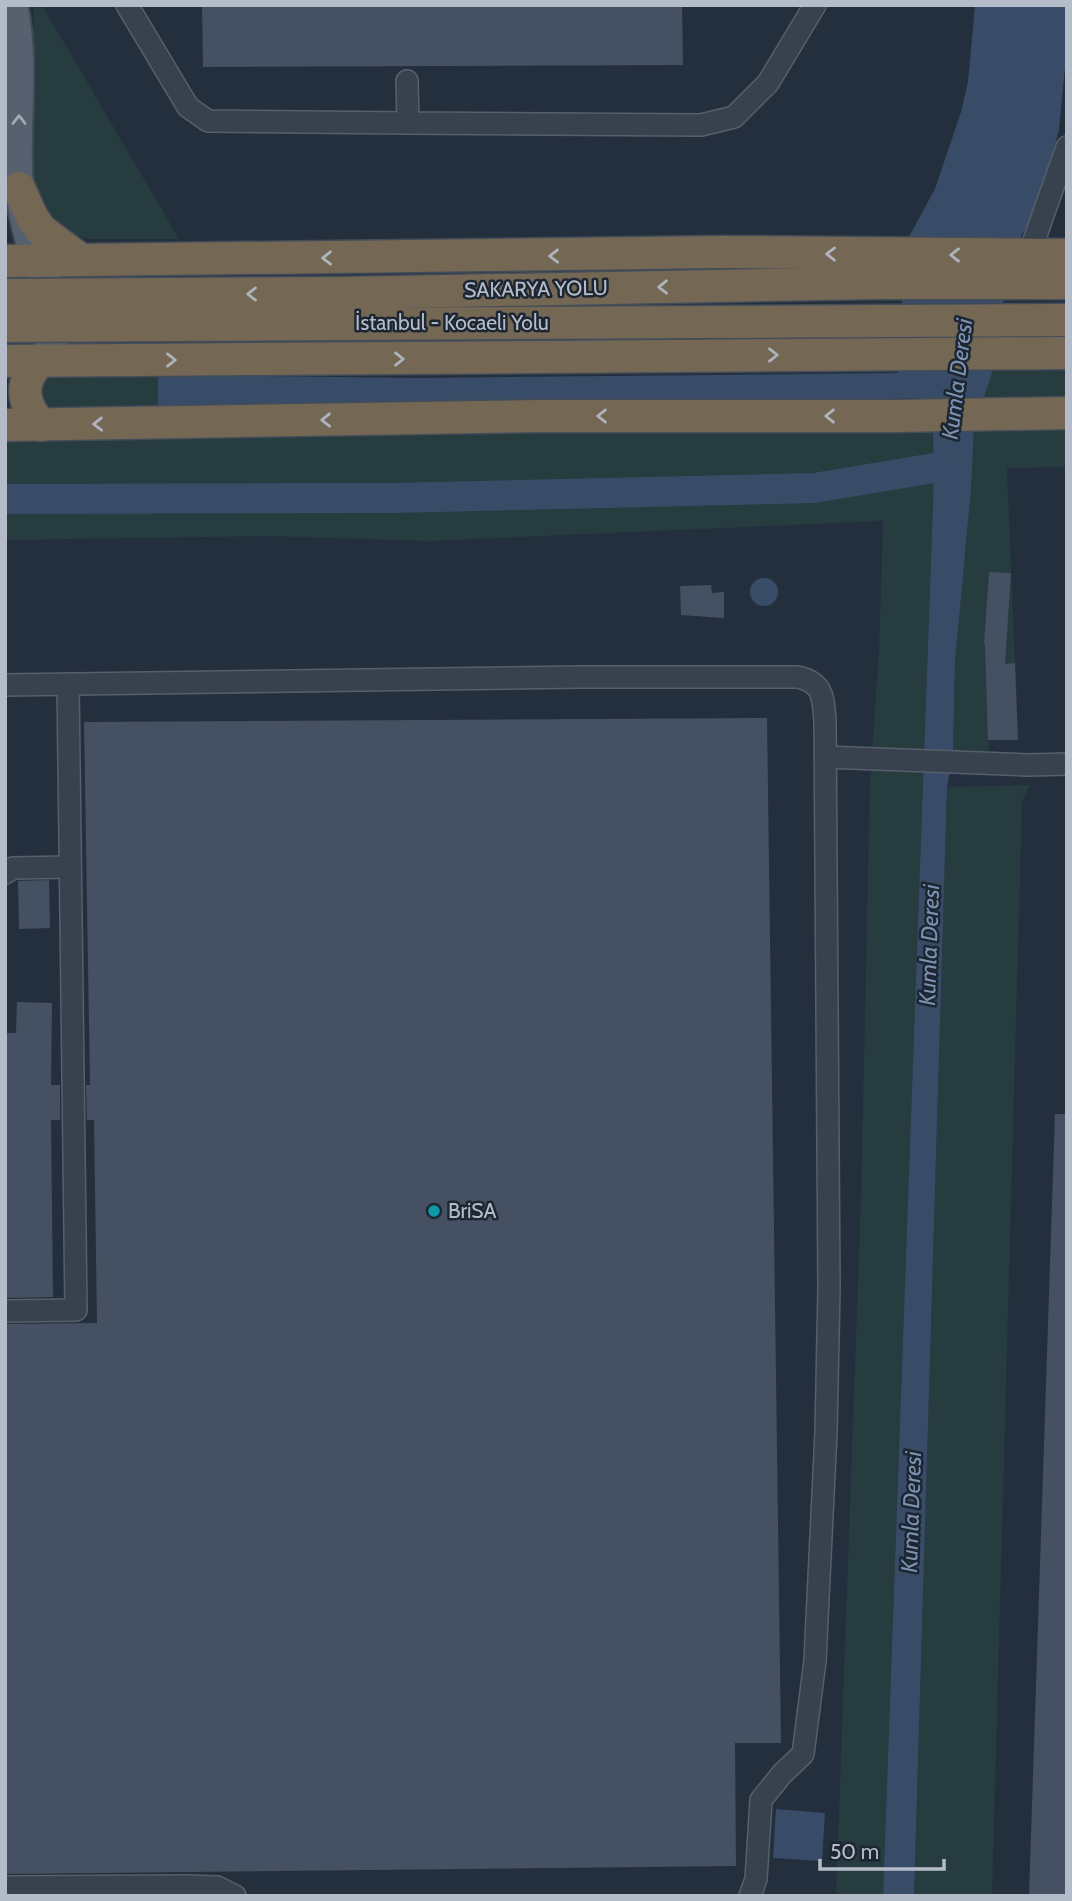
<svg xmlns="http://www.w3.org/2000/svg" width="1072" height="1901" font-family="Cabin,sans-serif">
<style>
.green{fill:#263c3f}
.water{fill:#394c67}
.lines{fill:none;stroke-linecap:round;stroke-linejoin:round}
.river{stroke:#394c67;stroke-width:30}
.building{fill:#455162}
.minor-casing{stroke:#565f6c;stroke-width:24}
.major-casing{stroke:#414a57;stroke-width:32}
.highway-casing{stroke:#434c59;stroke-width:35}
.minor{stroke:#38414e;stroke-width:21}
.major{stroke:#56606e;stroke-width:28}
.highway{stroke:#746855;stroke-width:32}
.highway-bridge-casing{stroke:#434c59;stroke-width:35;stroke-linecap:butt}
.highway-bridge{stroke:#746855;stroke-width:32}
.oneway{stroke:#a1aab7}
.oneway2{stroke:#aeb4bd}
.culture-dot{fill:#0f9aa8;stroke:#1d2633;stroke-width:2.5}
.labels{text-anchor:middle;stroke-width:5;stroke-linejoin:round;paint-order:stroke}
.street-label{font-size:21px;fill:#b4bcc9;stroke:#1d2633}
.poi-label{font-size:21px;fill:#b4bcc9;stroke:#1d2633;text-anchor:start}
.water-label{font-size:23px;font-style:italic;fill:#7c92b1;stroke:#1d2633}
</style>
<rect width="100%" height="100%" fill="#242f3e"/>
<g class="green">
<polygon points="34,5 42,5 179,239 89,239 73,235 44,214 32,181 30,160"/>
<polygon points="1067,366 1067,403 981,406 994,367"/>
<polygon points="158,375 158,410 47,410 39,393 43,383 51,377"/>
<polygon points="1067,423 1067,467 1007,468 1015,663 986,665 989,751 953,752 955,662 971,489 974,427"/>
<polygon points="932,430 934,476 883,1896 836,1896 861,1198 870,782 879,652 883,521 429,541 269,536 5,540 5,437 330,432"/>
<polygon points="1030,785 1022,801 992,1896 914,1896 947,787"/>
</g>
<g class="water">
<polygon points="975,5 1067,5 1067,46 1059,130 1035,213 1010,255 994,367 974,427 971,489 955,662 953,752 947,787 914,1896 883,1896 934,476 932,398 158,410 158,375 420,378 898,373 903,283 899,255 935,189 961,112 968,82"/>
<circle cx="764" cy="592" r="14"/>
<polygon points="776,1809 825,1813 822,1861 773,1858"/>
</g>
<g class="lines">
<polyline class="river" points="5,499 393,498 814,488 946,466"/>
</g>
<g class="building">
<polygon points="202,5 682,5 683,65 203,67"/>
<polygon points="989,572 1011,573 1005,664 1015,663 1018,740 988,740 985,644 984,644"/>
<polygon points="711,585 712,593 724,592 724,618 681,615 680,586"/>
<polygon points="767,718 781,1743 735,1743 736,1866 5,1874 5,1324 97,1323 94,1120 87,1120 86,1085 90,1085 84,722"/>
<polygon points="49,880 50,928 19,929 18,881"/>
<polygon points="17,1002 52,1003 51,1085 60,1085 60,1120 51,1120 53,1297 5,1298 5,1033 16,1033"/>
<polygon points="1055,1114 1067,1114 1067,1896 1029,1896"/>
</g>
<g class="lines">
<g class="minor-casing">
<g id="minor">
<polyline points="127,5 188,107 208,121 408,123"/>
<polyline points="407,81 408,123 701,125 734,117 768,83 815,5"/>
<polyline points="1029,255 1067,147"/>
<path d="M 5,685 L 579,677 L 798,677 C 824,683 823,698 825,721 L 829,1288 L 826,1432 L 815,1661 L 803,1754 L 782,1774 L 761,1800 L 756,1879 L 750,1896"/>
<polyline points="826,757 1028,765 1067,764"/>
<polyline points="5,873 13,868 70,867"/>
<polyline points="5,1311 76,1310 68,684"/>
<polyline points="5,1887 187,1886 217,1887 235,1896"/>
</g>
</g>
<g class="major-casing">
<path id="major" d="M 13,5 C 26,65 14,127 19,187 C 21,205 29,242 36,260 C 40,271 49,281 55,292 C 68,318 55,339 41,361"/>
</g>
<g class="highway-casing">
<g id="highway">
<polyline points="19,188 32,217 41,230 81,260"/>
<polyline points="5,261 723,252 1067,255"/>
<polyline points="344,293 872,283 1067,283"/>
<polyline points="342,324 1067,320"/>
<polyline points="5,361 1067,353"/>
<path d="M 41,361 C 18,381 22,404 41,425"/>
<polyline points="5,425 542,416 898,416 1067,413"/>
</g>
</g>
<use href="#minor" class="minor"/>
<use href="#major" class="major"/>
<use href="#highway" class="highway"/>
<g class="highway-bridge-casing">
<g id="highway-bridge">
<polyline points="5,295 344,293"/>
<polyline points="5,326 342,324"/>
</g>
</g>
<use href="#highway-bridge" class="highway-bridge"/>
</g>
<defs><path id="oneway-chevron" d="M-2-3.5L2.5 0L-2 3.5" fill="none" stroke-width="1.6" stroke-linecap="round" stroke-linejoin="round" transform="scale(1.75)"/></defs>
<use class="oneway" href="#oneway-chevron" transform="translate(19 120) rotate(-90)"/>
<g class="oneway2">
<use href="#oneway-chevron" transform="translate(831 254) rotate(-179)"/>
<use href="#oneway-chevron" transform="translate(955 255) rotate(-180)"/>
<use href="#oneway-chevron" transform="translate(554 256) rotate(179)"/>
<use href="#oneway-chevron" transform="translate(327 258) rotate(179)"/>
<use href="#oneway-chevron" transform="translate(663 287) rotate(179)"/>
<use href="#oneway-chevron" transform="translate(252 294) rotate(180)"/>
<use href="#oneway-chevron" transform="translate(773 355)"/>
<use href="#oneway-chevron" transform="translate(399 359)"/>
<use href="#oneway-chevron" transform="translate(171 360)"/>
<use href="#oneway-chevron" transform="translate(602 416) rotate(180)"/>
<use href="#oneway-chevron" transform="translate(830 416) rotate(180)"/>
<use href="#oneway-chevron" transform="translate(326 420) rotate(179)"/>
<use href="#oneway-chevron" transform="translate(98 424) rotate(179)"/>
</g>
<circle class="culture-dot" cx="434" cy="1211" r="7"/>
<g class="labels">
<g class="street-label">
<text transform="translate(536 289) rotate(-1)" y="7">SAKARYA YOLU</text>
<text x="452" y="330">İstanbul - Kocaeli Yolu</text>
</g>
<g class="poi-label">
<text x="448" y="1218">BriSA</text>
</g>
<g class="water-label">
<text transform="translate(957 379) rotate(-83)" y="8">Kumla Deresi</text>
<text transform="translate(929 945) rotate(-88)" y="8">Kumla Deresi</text>
<text transform="translate(911 1512) rotate(-88)" y="8">Kumla Deresi</text>
</g>
</g>
<rect width="1072" height="1901" fill="none" stroke="#b4bcc9" stroke-width="14"/>
<path d="M820 1859v10h124v-10" fill="none" stroke="#b4bcc9" stroke-width="3.5"/>
<text x="830" y="1859" font-size="21" fill="#b4bcc9" stroke="#1d2633" stroke-width="5" paint-order="stroke">50 m</text>
</svg>
